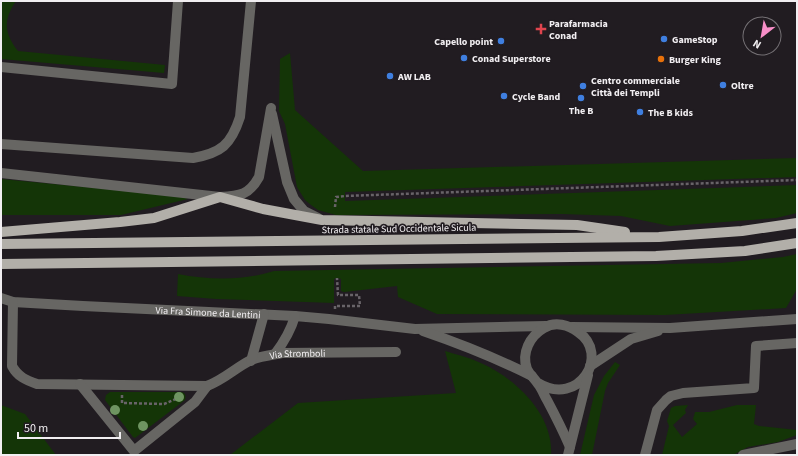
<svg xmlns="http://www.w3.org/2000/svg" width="798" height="456" font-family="'Source Sans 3',sans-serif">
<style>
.green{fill:#143507}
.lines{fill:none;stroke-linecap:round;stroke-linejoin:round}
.path{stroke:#686368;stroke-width:2.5;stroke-dasharray:3 2;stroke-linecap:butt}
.minor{stroke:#676663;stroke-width:10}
.major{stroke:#b2afa9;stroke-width:10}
.tree{fill:#6e9461}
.health-dot{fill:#e0444e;stroke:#211c21;stroke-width:1.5}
.shop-dot{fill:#3f7fe0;stroke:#211c21;stroke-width:1.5}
.food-dot{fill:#e8710a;stroke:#211c21;stroke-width:1.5}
.labels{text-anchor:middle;stroke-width:3.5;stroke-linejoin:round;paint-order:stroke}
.poi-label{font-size:10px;font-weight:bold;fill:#f1eef1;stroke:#211c21;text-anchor:start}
.street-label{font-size:10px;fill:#f1eef1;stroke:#211c21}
</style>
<rect width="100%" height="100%" fill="#211c21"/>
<g class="green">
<path d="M 1,1 L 16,1 C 3,20 4,33 18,51 L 165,65 L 164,73 L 1,59 Z"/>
<polygon points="290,53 295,110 363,171 797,158 797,177 345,192 345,201 797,185 797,213 776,218 670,226 621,216 562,214 336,215 318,210 311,205 305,200 297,187 285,124 279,111 280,59"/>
<polygon points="1,179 178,196 188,199 121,215 1,215"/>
<path d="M 797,254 L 797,289 L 786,308 L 665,315 L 437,314 L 398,297 L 397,286 L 344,292 L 341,291 L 341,279 L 337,278 L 334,279 L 334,303 L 216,299 L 177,296 L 178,274 C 209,280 243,281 274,271 L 721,263 L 783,257 Z"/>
<path d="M 445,351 C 458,355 471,358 483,364 C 516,379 554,415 551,455 L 230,455 L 298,403 L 456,393 Z"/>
<polygon points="615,362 620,365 608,383 605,391 592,455 580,455 594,395 604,376"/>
<path d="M 110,392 L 182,392 C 186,394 186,396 185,400 L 135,438 L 133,437 L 105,400 L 106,395 Z"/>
<polygon points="1,405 25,414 56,455 1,455"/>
<polygon points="688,405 685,410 686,413 673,425 682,437 697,424 693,419 695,412 709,412 737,405 756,405 754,424 759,426 797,430 797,435 778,442 748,447 733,455 662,455 669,426 667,421 671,408 675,406"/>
</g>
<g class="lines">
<g class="path">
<polyline points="335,207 336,197 345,196 797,180"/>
<polyline points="335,309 335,306 360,306 359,295 338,295 337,278"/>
<polyline points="122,395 122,403 164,404 178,398"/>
</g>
<g class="minor">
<polyline points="1,67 172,84 178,1"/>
<polyline points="272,114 287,182 294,199 304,211 318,218"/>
<path d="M 1,144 L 193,158 C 221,153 231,145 240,117 L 251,1"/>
<path d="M 1,173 L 220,197 C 240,196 249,195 259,177 L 271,108"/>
<path id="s1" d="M 1,298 L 13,302 L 83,306 L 295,316 L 329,319 L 415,329 L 546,326"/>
<path id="s2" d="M 13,302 L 12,366 C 18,377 26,380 37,384 L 207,386 C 225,379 235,368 251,360 C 261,356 272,355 282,353 L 396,352"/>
<polyline points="572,327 670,328 797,319"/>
<path d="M 423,331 C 461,344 496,358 532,376"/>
<path d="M 275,354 C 284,342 291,330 295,316"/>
<polyline points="251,361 264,314"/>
<polyline points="590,366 631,339 658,331"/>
<path d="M 538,383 C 579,408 611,354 578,332 C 569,325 555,321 544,328 C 530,336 521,353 527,369 C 530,375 535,379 538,384 C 542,389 544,395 547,400 C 555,415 563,431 570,447"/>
<polyline points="80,384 134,451 195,402 207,386"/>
<polyline points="568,455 588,375"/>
<polyline points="645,455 657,410 666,400 671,396 683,393 754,388 756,346 797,343"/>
<polyline points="743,455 797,444"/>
</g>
<g class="major">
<polyline points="1,232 120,222 154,218 220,197 263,209 322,220 577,225 625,232"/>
<polyline points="1,244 659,237 742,231 797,223"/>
<polyline points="1,264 656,256 745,251 797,243"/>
</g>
</g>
<g class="tree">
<circle cx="179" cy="397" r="5"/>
<circle cx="115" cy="410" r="5"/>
<circle cx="143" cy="426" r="5"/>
</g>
<path class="health-dot" d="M539 23h4v4h4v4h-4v4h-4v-4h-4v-4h4z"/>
<g class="shop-dot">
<circle cx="664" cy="39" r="4"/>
<circle cx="501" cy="41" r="4"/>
<circle cx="464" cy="58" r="4"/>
<circle cx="390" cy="76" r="4"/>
<circle cx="723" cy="85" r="4"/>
<circle cx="583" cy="86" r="4"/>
<circle cx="504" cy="96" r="4"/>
<circle cx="581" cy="98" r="4"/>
<circle cx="640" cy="112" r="4"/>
</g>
<circle class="food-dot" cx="661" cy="59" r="4"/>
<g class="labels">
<g class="poi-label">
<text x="549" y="27">Parafarmacia<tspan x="549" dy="12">Conad</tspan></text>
<text x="672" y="43">GameStop</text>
<text x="493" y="45" text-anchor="end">Capello point</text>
<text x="472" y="62">Conad Superstore</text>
<text x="669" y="63">Burger King</text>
<text x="398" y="80">AW LAB</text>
<text x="591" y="84">Centro commerciale<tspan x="591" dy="12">Città dei Templi</tspan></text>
<text x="731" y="89">Oltre</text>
<text x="512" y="100">Cycle Band</text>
<text x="581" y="114" text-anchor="middle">The B</text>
<text x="648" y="116">The B kids</text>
</g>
<g class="street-label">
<text transform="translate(399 228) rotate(-1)" y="4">Strada statale Sud Occidentale Sicula</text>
<text dy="4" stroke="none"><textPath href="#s1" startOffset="208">Via Fra Simone da Lentini</textPath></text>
<text dy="4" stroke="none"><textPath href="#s2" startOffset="364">Via Stromboli</textPath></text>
</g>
</g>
<rect width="798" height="456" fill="none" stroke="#f1eef1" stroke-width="4"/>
<g transform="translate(762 36) rotate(211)"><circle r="19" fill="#211c21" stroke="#747074"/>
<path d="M0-3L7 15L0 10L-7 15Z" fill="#f98fc9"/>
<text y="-6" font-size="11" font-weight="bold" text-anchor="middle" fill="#f1eef1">N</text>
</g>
<path d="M18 432v6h102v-6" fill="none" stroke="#f1eef1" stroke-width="2"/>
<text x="24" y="432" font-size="12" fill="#f1eef1" stroke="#211c21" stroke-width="3" paint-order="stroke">50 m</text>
</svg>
